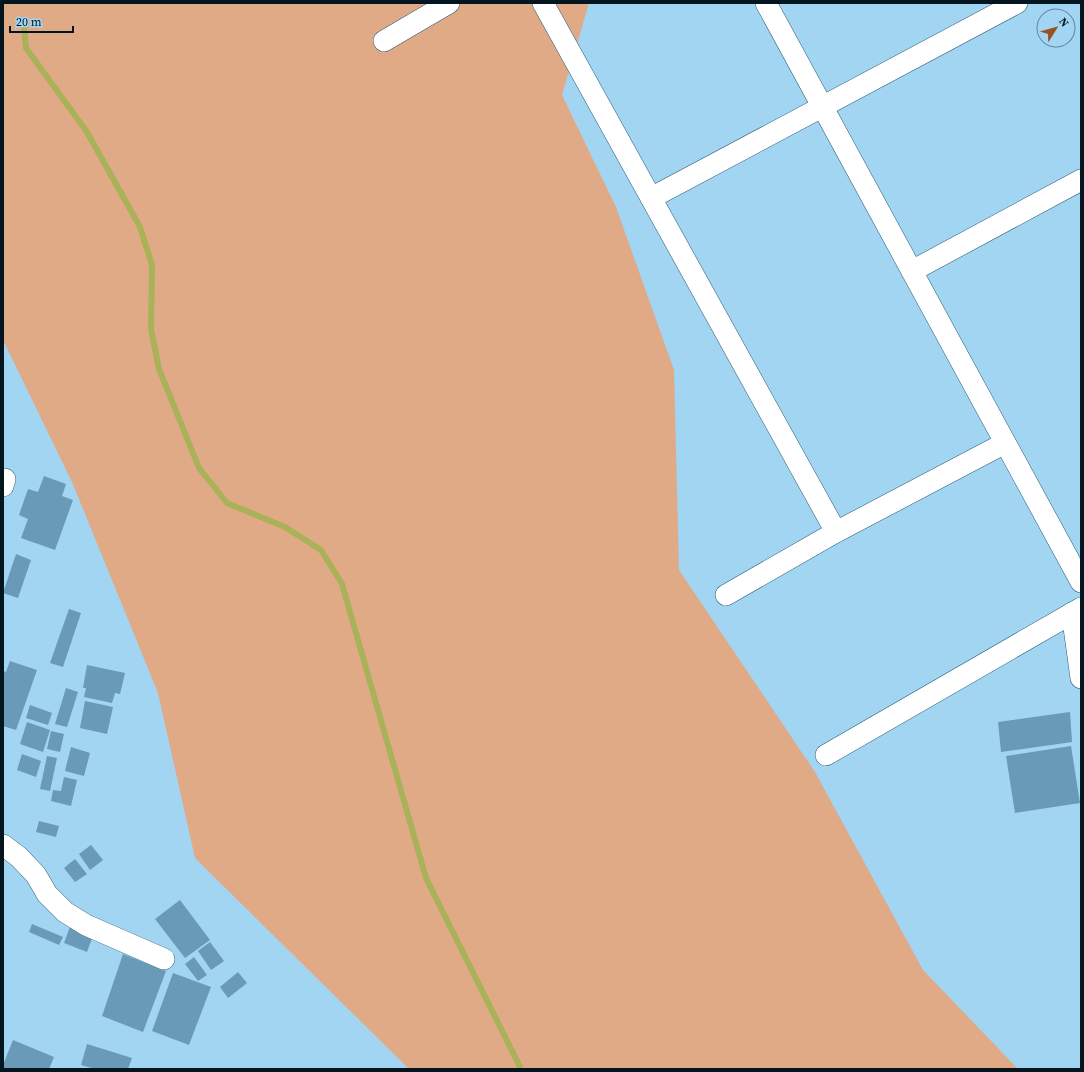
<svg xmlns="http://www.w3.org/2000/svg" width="1084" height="1072" font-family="'Source Serif 4',serif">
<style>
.green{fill:#e1aa86}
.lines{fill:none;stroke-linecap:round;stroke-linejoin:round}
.stream{stroke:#a9b258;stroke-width:6}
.building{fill:#699ab7}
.street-casing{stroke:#2b5d77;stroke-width:22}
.street{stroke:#fff;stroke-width:21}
</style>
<rect width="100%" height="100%" fill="#a1d5f2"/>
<polygon class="green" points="3,3 589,3 562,95 616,207 674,370 679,570 815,772 923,970 1018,1069 409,1069 195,858 158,693 72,482 3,340"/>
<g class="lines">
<polyline class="stream" points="24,28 26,48 87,132 140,227 152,265 151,329 159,369 199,468 227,503 285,527 321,550 342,584 426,878 521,1069"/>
</g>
<g class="building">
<polygon points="44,476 66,484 62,496 73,500 55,550 21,538 28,519 19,515 28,489 38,492"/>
<polygon points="16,554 31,560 18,598 3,593"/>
<polygon points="69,609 81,613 63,667 50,663"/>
<polygon points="10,661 37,670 16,730 3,726 3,671 6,672"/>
<polygon points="87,665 125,673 120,694 115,693 112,703 84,697 86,688 83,688"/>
<polygon points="66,688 78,692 67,727 55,724"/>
<polygon points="85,701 113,707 107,734 80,728"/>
<polygon points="30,705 52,713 48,725 26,718"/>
<polygon points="1070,712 1072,742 1001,752 998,722"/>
<polygon points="27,722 50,730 43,752 20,744"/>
<polygon points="51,731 64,734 60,752 47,749"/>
<polygon points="1071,746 1080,803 1015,813 1006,756"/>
<polygon points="71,747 90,753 84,776 65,771"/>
<polygon points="22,754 41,761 36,777 17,770"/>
<polygon points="47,756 57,758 50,791 40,789"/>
<polygon points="64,777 77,780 71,806 51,801 53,790 61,791"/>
<polygon points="39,821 59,826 56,837 36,832"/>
<polygon points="91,845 103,860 90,870 79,854"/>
<polygon points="75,859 87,874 75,882 64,868"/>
<polygon points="180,900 210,940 185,958 155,919"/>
<polygon points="32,924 63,937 59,945 29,932"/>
<polygon points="71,924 94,933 87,952 64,943"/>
<polygon points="210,942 224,961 211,970 198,951"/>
<polygon points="123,954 166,971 143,1032 102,1016"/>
<polygon points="194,957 207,975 198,981 185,964"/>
<polygon points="238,972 247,983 228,998 220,987"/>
<polygon points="173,973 211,987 189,1045 152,1031"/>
<polygon points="13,1040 54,1057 49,1069 3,1069 3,1065"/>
<polygon points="87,1044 132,1058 128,1069 95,1069 81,1065"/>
</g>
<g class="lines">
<g class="street-casing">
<g id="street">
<polyline points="543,3 836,532"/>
<polyline points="766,3 1081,582"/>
<polyline points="384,41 449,3"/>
<polyline points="651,198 1017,3"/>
<polyline points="912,271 1081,180"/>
<polyline points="3,486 5,479"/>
<polyline points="726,595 836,532 1005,443"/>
<polyline points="1072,613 1081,678"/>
<polyline points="826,755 1081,608"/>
<polyline points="3,845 19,857 36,875 47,894 65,912 86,925 164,959"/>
</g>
</g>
<use href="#street" class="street"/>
</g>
<rect width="1084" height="1072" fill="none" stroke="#031620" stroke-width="8"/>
<g transform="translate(1056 28) rotate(53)"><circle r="19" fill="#a1d5f2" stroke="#62899e"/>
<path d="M0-3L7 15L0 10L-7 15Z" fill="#975423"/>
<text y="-6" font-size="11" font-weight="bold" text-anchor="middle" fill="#031620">N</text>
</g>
<path d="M10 26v6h63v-6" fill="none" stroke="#031620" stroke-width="2"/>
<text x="16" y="26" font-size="12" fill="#031620" stroke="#a1d5f2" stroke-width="3" paint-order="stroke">20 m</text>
</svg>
